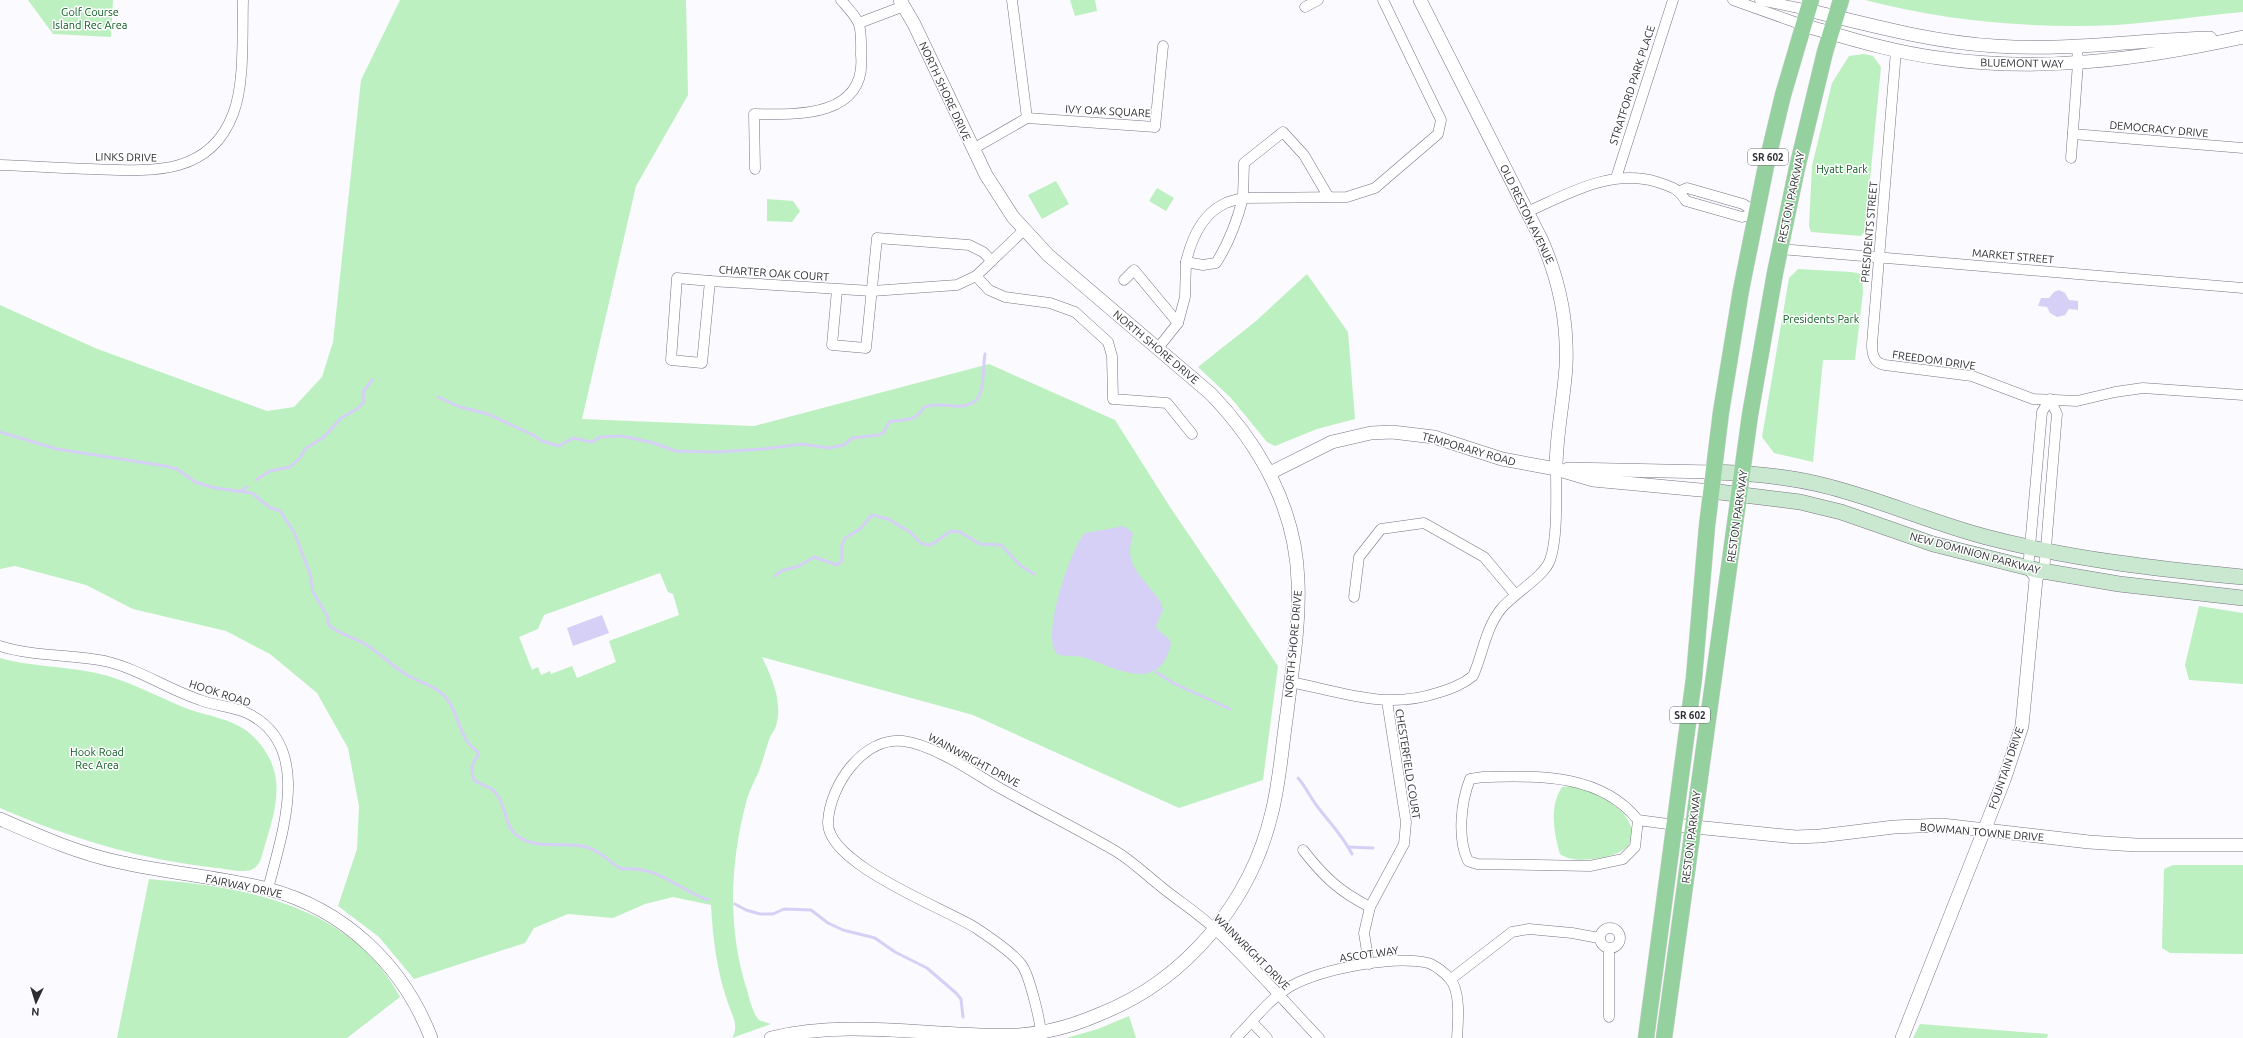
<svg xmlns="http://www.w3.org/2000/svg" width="2243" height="1038" font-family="Ubuntu,sans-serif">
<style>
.green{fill:#bcf0c0;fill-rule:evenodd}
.water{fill:#d6d0f7}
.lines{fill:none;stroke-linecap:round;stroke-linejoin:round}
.stream{stroke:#d6d0f7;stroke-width:3}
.minor-casing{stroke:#777584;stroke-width:11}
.tertiary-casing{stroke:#777584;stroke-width:14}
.secondary-casing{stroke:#777584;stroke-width:16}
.primary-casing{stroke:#d5d5d6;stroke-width:17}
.minor{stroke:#fff;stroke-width:10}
.tertiary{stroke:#fff;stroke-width:13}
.secondary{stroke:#cae8cf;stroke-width:15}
.primary{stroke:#94d19e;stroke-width:16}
.labels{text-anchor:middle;stroke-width:3;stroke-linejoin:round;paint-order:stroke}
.shield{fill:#fff;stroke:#6d6c71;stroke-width:1}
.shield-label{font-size:10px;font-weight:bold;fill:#2e2d34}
.park-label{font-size:11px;fill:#095b20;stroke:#fff}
.street-label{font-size:11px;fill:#2e2d34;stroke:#fff}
</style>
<rect width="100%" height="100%" fill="#fbfafe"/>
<g class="green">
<polygon points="28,0 113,0 111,37 53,34"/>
<path d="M 400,0 L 686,0 L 688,95 L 636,186 L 582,419 L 754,426 L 989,364 L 1115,420 L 1170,507 L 1278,666 L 1263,780 L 1179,808 L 973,715 L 762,657 C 772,678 783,702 776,726 C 775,730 772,733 770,737 C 766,748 763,760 759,771 C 755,780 750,789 747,799 C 730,861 727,928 747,990 C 750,1000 752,1012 759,1020 L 771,1024 L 732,1038 C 739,1027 733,1017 729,1006 C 717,973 713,940 711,905 L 673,897 L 645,904 L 613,918 L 568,914 L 534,928 L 525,943 L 414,979 L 379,937 L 338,906 L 357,849 L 359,806 L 348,748 L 317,693 L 270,654 L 226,631 L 133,609 L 86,585 L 15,566 L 0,569 L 0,305 L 95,348 L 267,411 L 294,407 L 322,377 L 333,342 L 361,80 ZM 660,573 L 668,592 L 673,594 L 679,615 L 609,641 L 616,662 L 577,678 L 572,666 L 551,674 L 550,671 L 541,675 L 538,667 L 532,670 L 519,637 L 538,629 L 544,615 Z"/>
<polygon points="1070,0 1095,0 1097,11 1075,16"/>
<path d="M 1865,0 L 2243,0 L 2243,12 C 2201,16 2158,22 2116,25 C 2032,29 1945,21 1865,0 Z"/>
<polygon points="1864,54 1873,56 1881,67 1865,231 1861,236 1811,232 1809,226 1812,166 1832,83 1849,56"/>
<polygon points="1056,181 1069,204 1042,219 1028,195"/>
<polygon points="1157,188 1174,198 1166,211 1149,201"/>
<polygon points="767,199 793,201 800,211 792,222 767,221"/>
<polygon points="1798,269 1851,272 1862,274 1863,292 1855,360 1823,360 1813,462 1774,453 1762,437 1789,278"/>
<polygon points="1307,274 1348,332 1355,419 1317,429 1275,446 1267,442 1231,398 1198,367 1256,321"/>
<polygon points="2199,606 2243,613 2243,684 2189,680 2185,665"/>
<path d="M 0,658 C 32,667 64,666 96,673 C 129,680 157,697 188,709 C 208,716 231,719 247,731 C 261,742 271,757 275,774 C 281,802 268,832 261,859 C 259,864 256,868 251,870 C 241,873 227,869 217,868 C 142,860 69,838 0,808 Z"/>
<path d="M 1575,786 C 1592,792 1608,799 1621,811 C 1625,815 1629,821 1631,827 C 1638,851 1610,857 1593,859 C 1581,860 1570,861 1560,854 C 1554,833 1549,806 1562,787 Z"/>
<polygon points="2173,865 2243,865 2243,954 2170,953 2162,948 2164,869"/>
<path d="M 149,879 C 245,887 350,904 400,997 L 347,1038 L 117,1038 Z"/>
<polygon points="1129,1016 1136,1038 1066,1038 1098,1029"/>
<polygon points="1920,1024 2048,1034 2047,1038 1913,1038"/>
</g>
<g class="water">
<polygon points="2059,290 2065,293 2069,300 2078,301 2078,310 2069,309 2065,315 2057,317 2050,313 2047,307 2038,306 2041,298 2049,298 2054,292"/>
<path d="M 1124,526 L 1133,533 C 1132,539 1130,545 1130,551 C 1130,572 1152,586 1161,603 L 1163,610 L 1156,626 C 1159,634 1168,635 1171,643 C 1161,694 1118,669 1086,658 C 1076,655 1068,657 1059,655 C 1038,643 1071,547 1085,533 Z"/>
<polygon points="602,615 609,633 573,646 567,628"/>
</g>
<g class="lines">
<g class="stream">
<path d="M 438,397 L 460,407 L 488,414 L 533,435 L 542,441 L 559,446 L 573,438 L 592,442 L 600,437 L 622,436 L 654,443 L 675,451 L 717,452 L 763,449 L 802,444 L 828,448 L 844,445 L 852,438 L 879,435 L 884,432 L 889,422 C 905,418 914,424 924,407 C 934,404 943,405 954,406 C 989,409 981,380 985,354"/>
<path d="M 0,432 L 57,449 L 165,466 L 177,469 L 195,482 L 215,488 L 252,493 L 269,507 L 280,511 L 294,532 L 310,574 L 313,592 L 328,617 L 328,624 C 338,635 353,636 365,644 C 380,653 392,666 407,675 C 417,681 429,684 439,691 C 460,706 456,738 478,752 L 478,756 C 470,764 471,770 474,780 C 480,785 489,786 495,792 C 507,804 503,827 519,837 C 542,852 573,838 596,851 C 605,856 613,864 621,869 C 660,866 675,888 708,900"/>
<polyline points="256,480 270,471 290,467 300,458 305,449 324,437 341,418 357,409 364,402 363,392 372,380"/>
<polyline points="238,492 247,487"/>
<polyline points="775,576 781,571 799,566 814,557 837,565 842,561 842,545 845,538 860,529 872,515 888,519 910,532 922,544 931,545 951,531 960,532 980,544 1001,545 1021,566 1034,574"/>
<polyline points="1156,672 1173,683 1230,709"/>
<path d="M 1298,778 C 1306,787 1310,797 1317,806 C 1329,822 1343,836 1352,854"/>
<polyline points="1348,847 1373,848"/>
<polyline points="735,904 746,910 760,914 773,914 784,909 811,910 828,923 843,930 875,938 895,952 927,968 956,993 961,999 963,1017"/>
</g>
<g class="minor-casing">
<g id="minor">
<polyline points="1012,0 1027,118"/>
<polyline points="1733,0 1803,25"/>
<polyline points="1760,0 1808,10"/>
<polyline points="1305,7 1318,0"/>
<polyline points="859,23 904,6"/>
<path d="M 1896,51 L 1872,344 C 1872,355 1874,363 1885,365 L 1972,376 L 2033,399 L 2077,401 L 2115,392 L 2143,388 L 2243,395"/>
<polyline points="2073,134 2243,148"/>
<polyline points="973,149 1027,118 1155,127 1163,46"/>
<polyline points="2071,158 2078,63 2077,47"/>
<path d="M 0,165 C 30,166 60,168 91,169 C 147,171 209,178 233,114 C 245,84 242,33 243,0"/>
<path d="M 755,169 L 754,114 C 798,115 867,117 861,55 C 861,46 862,30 858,22 C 854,14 847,7 841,0"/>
<polyline points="1616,178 1673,0"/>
<polyline points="1680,191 1687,188 1743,204 1757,213"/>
<path d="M 1527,212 C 1568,194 1611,168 1657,182 C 1672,187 1678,188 1686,201 L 1742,217 L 1757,213"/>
<polyline points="1780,249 2243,288"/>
<path d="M 1186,262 C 1191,241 1201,216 1222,205 C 1228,201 1236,200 1243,198 L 1244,163 L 1283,132 L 1304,155 L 1328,196"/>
<polyline points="976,276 989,290 1005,297 1050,303 1075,312 1108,342 1112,356 1113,399 1167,403 1192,434"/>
<polygon points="677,278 710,281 702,363 671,360"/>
<polyline points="1124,280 1134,270 1178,323"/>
<polyline points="710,281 872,291 957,285 976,276 1024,230"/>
<polyline points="837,290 832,345 866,348 877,238 969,245 983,252 992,261"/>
<path d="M 1158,348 L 1178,323 L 1185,297 L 1186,262 L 1203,265 L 1216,263 C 1229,243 1237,221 1243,198 L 1347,197 L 1375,188 L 1438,134 L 1441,120 L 1383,0"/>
<polygon points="2050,399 2057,414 2056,425 2044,572 2036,579 2028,569 2042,412"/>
<polyline points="1354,597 1359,557 1381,529 1424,523 1484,557 1515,594"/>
<path d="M 0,646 C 35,657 70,654 105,661 C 139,669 167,689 200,700 C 215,706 232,706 247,713 C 315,745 281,836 268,889"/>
<path d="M 1291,682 C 1341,692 1386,710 1437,693 C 1450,689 1462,685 1473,676 C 1483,654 1485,629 1501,609 C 1513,594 1545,576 1550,560 C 1558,538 1556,494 1556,469"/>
<path d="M 1638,820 L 1635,847 L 1623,859 L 1590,866 L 1477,864 L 1468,861 C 1457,838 1461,802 1470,779 L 1483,777 C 1539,776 1600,773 1638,820 L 1675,825"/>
<path d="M 1303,850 C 1324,877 1340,892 1370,907"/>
<circle cx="1610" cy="938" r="10"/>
<polyline points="1369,964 1364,933 1370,907 1404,844 1406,822 1387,701"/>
<polyline points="1451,979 1512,932 1529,929 1572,933 1599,938"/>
<polyline points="1609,1017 1609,949"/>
<polyline points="1252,1022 1267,1038"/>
<path d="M 1041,1038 C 1042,1026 1029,973 1021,964 C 1010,950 990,938 976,928 C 944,908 826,864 828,822 C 830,785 863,737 903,741 C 934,745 971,771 998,787 C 1037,809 1078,829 1117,852 C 1132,861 1145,874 1159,885 C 1177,900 1198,913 1216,930 C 1252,964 1285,1002 1319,1038"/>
<path d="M 1236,1038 C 1253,1021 1270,998 1291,986 C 1322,969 1393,955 1428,963 C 1435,965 1445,973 1450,979 C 1461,991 1458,1023 1457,1038"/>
</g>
</g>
<g class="tertiary-casing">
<g id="tertiary">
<path d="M 1420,0 L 1542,241 C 1559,280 1568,322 1566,366 C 1564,400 1556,434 1556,469"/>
<path d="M 1808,10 C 1870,25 1931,42 1995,46 C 2067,51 2138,40 2210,38"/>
<path d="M 1803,25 C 1848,38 1892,52 1939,58 C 2041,73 2142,59 2243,37"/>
<polyline points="1568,469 1713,472"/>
<polyline points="1270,473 1332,442 1371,433 1392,432 1434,437 1502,459 1556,469 1593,480 1711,491"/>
<path d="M 0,819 C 39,836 77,853 119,862 C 168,873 219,877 268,889 C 344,909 403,965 431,1038"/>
<polyline points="1675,825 1796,837 1820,836 1894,827 1942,825 2089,842 2136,845 2243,845"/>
<path d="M 771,1038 C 853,1018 936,1038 1019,1035 C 1046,1033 1075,1025 1100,1014 C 1186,980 1251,902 1272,812 C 1280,780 1282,746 1287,713 C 1292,669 1300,625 1298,581 C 1296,509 1260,445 1211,394 L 1048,255 L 1013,217 L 986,175 L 914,24 L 900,0"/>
<polyline points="1902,1038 2004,780 2022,726 2036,579"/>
</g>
</g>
<g class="secondary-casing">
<g id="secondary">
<path d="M 1713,472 C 1749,473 1784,476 1818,484 C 1875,497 1929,522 1986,537 C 2070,559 2157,569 2243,577"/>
<polyline points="1711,491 1800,502 1841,512 1933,544 2037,570 2119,584 2243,598"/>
</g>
</g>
<g class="primary-casing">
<g id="primary">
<polyline points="1646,1038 1694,678 1707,526 1721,412 1741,290 1766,166 1783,95 1811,0"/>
<polyline points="1664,1038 1750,415 1775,273 1797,168 1825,52 1841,0"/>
</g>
</g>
<use href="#minor" class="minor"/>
<use href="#tertiary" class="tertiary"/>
<use href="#secondary" class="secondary"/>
<use href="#primary" class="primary"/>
</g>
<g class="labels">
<g class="shield">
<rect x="1748" y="149" width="40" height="16" rx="3"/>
<rect x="1670" y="707" width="40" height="16" rx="3"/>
</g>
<g class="shield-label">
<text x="1768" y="161">SR 602</text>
<text x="1690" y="719">SR 602</text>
</g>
<g class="park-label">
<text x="90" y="16">Golf Course<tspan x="90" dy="13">Island Rec Area</tspan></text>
<text x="1842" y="173">Hyatt Park</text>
<text x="1821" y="323">Presidents Park</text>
<text x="97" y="756">Hook Road<tspan x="97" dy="13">Rec Area</tspan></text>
</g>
<g class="street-label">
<text transform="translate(2022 63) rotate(1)" y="4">BLUEMONT WAY</text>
<text transform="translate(1632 85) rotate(-72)" y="4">STRATFORD PARK PLACE</text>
<text transform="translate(945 91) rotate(65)" y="4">NORTH SHORE DRIVE</text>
<text transform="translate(1108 111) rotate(3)" y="4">IVY OAK SQUARE</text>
<text transform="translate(2159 129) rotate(5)" y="4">DEMOCRACY DRIVE</text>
<text transform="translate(126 157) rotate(1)" y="4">LINKS DRIVE</text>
<text transform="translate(1791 197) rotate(-78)" y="4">RESTON PARKWAY</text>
<text transform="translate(1527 214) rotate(64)" y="4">OLD RESTON AVENUE</text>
<text transform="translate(1869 232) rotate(-85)" y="4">PRESIDENTS STREET</text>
<text transform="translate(2013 256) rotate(5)" y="4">MARKET STREET</text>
<text transform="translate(774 273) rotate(4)" y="4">CHARTER OAK COURT</text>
<text transform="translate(1156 347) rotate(40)" y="4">NORTH SHORE DRIVE</text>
<text transform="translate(1934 360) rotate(8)" y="4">FREEDOM DRIVE</text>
<text transform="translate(1469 449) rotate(16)" y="4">TEMPORARY ROAD</text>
<text transform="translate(1737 516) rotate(-82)" y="4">RESTON PARKWAY</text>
<text transform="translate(1975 553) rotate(15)" y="4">NEW DOMINION PARKWAY</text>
<text transform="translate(1293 644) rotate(-85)" y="4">NORTH SHORE DRIVE</text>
<text transform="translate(220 693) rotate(18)" y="4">HOOK ROAD</text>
<text transform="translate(974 760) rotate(28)" y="4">WAINWRIGHT DRIVE</text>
<text transform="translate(1408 764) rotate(81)" y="4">CHESTERFIELD COURT</text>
<text transform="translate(2006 768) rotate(-71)" y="4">FOUNTAIN DRIVE</text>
<text transform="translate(1982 832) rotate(5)" y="4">BOWMAN TOWNE DRIVE</text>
<text transform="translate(1691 837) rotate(-83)" y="4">RESTON PARKWAY</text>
<text transform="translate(244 886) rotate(12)" y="4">FAIRWAY DRIVE</text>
<text transform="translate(1252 952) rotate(45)" y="4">WAINWRIGHT DRIVE</text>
<text transform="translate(1369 954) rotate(-8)" y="4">ASCOT WAY</text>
</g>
</g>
<g transform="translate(36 1002) rotate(184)" stroke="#ffffff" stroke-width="3" paint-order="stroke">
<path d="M0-3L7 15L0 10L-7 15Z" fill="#2e2d34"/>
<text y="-6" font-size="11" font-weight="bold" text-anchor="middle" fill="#2e2d34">N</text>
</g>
</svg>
